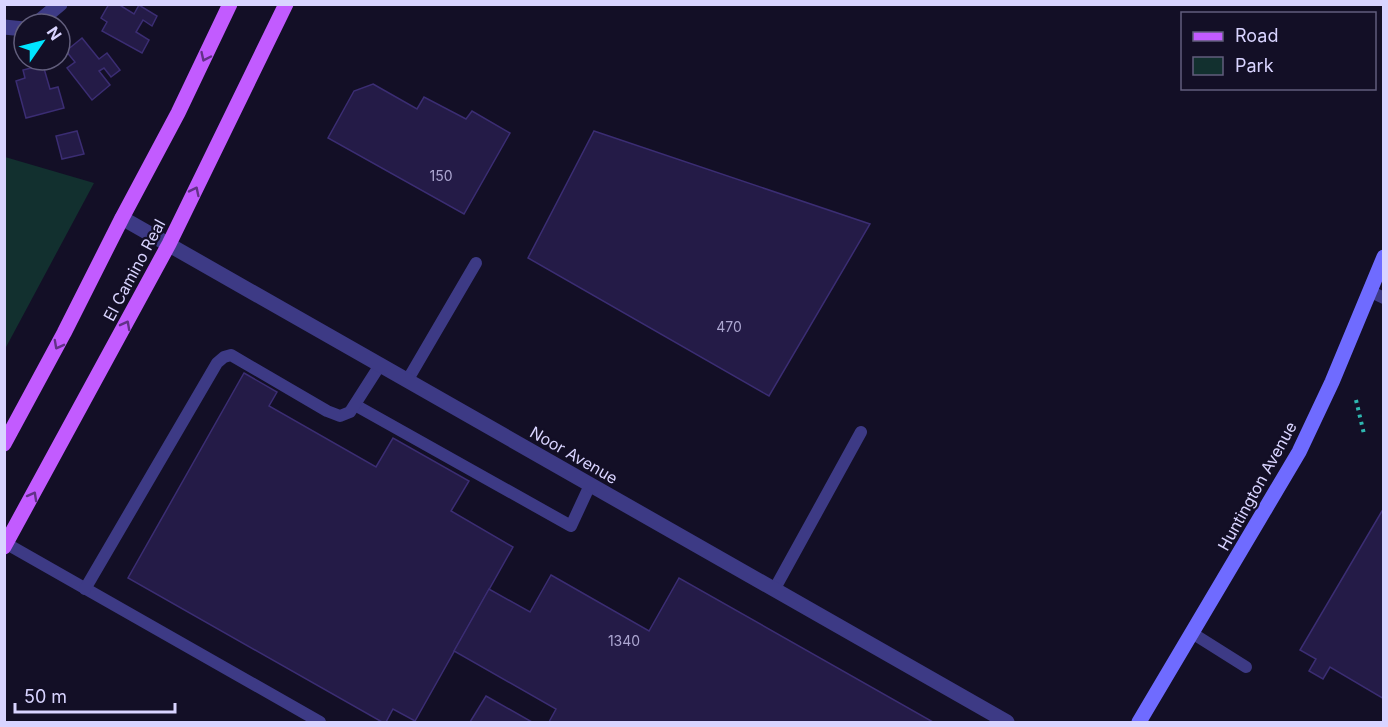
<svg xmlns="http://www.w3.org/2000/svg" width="1388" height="727" font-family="Inter,sans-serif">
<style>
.green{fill:#12302f}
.building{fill:#241b47;stroke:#3b2d73;stroke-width:1.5}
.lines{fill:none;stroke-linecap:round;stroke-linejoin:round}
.path{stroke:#2fb8b0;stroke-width:4;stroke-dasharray:3 4.5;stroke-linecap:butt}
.lane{stroke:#3d3a85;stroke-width:12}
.street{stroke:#3d3a85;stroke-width:15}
.secondary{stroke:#6f6bff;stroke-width:15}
.primary{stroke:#c25bff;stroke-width:15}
.oneway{stroke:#623188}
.labels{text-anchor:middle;stroke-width:4.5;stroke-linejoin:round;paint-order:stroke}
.number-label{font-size:14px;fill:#aca6d1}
.street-label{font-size:16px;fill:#d9d4ff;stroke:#130f26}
</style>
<rect width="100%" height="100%" fill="#130f26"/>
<polygon class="green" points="5,157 94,183 5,349 4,157"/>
<g class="building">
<polygon points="109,4 118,4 134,14 139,5 157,16 152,26 143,20 136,32 149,40 142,53 102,31 107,22 101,18"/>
<polygon points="82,38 99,59 107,53 120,70 111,77 104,68 99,71 110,85 92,100 67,68 75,62 66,51"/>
<polygon points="43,65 50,89 58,87 64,108 26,118 16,81 25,78 23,70"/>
<polygon points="373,84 417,109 424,97 466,119 472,111 510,133 464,214 328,138 354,91"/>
<polygon points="77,131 84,154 62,159 56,136"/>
<polygon points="594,131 870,224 769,396 528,258"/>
<polygon points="244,373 277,392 269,406 376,467 393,438 469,481 451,511 513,547 415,721 393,709 386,722 382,722 128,578"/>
<polygon points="1382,511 1384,512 1384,699 1330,667 1323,679 1309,671 1316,659 1300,650"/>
<polygon points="551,575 649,631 679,578 933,722 549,722 556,709 454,651 489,589 530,612"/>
<polygon points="486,696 532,722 470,722"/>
</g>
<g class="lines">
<polyline class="path" points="1356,400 1364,434"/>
<g class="lane">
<polyline points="1369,291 1384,298"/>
<polyline points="407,381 476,263"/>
<polyline points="355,405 571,526 590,485"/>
<polyline points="7,544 320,722"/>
<polyline points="85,589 217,363 224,357 231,355 327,411 340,416 350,412 380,365"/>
<polyline points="774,590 861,432"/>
<polyline points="1192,633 1246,667"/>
</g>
<g class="street">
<polyline points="36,24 60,4"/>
<polyline points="4,27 24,29"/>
<polyline points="122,218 1007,722"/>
</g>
<polyline class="secondary" points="1139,722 1299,452 1332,382 1384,257"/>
<g class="primary">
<polyline points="4,444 64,333 122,218 178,113 230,4"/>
<polyline points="4,547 169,244 286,4"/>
</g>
</g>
<defs><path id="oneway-chevron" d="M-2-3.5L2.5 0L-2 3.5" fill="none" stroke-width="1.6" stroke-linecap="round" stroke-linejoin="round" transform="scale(1.5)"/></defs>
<g class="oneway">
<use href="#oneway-chevron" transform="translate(205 57) rotate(115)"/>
<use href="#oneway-chevron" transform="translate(195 191) rotate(-64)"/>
<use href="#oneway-chevron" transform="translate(126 325) rotate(-62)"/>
<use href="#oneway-chevron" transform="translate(58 345) rotate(118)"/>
<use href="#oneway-chevron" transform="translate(33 496) rotate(-61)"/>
</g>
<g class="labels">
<g class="number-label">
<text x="441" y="181">150</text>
<text x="729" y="332">470</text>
<text x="624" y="646">1340</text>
</g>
<g class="street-label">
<text transform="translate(134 270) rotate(-62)" y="6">El Camino Real</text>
<text transform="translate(574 455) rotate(30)" y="6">Noor Avenue</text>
<text transform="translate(1257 486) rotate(-61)" y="6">Huntington Avenue</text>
</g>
</g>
<rect width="1388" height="727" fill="none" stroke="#d9d4ff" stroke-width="12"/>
<rect x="1181" y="12" width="195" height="78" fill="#130f26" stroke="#625e7d" stroke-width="1.5"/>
<rect x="1193" y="32" width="30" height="9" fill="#c25bff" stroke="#625e7d" stroke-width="1.5"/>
<text x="1235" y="42" font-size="18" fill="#d9d4ff">Road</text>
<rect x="1193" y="57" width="30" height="18" fill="#12302f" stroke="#625e7d" stroke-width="1.5"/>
<text x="1235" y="72" font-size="18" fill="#d9d4ff">Park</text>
<g transform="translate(42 42) rotate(55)"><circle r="28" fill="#130f26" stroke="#625e7d" stroke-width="1.5"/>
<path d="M0-4.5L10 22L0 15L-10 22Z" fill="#00e5ff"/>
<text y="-9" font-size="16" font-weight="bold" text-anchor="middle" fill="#d9d4ff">N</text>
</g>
<path d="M15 703v9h160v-9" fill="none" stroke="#d9d4ff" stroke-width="3"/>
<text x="24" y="703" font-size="18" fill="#d9d4ff" stroke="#130f26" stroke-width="4.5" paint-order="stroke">50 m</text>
</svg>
